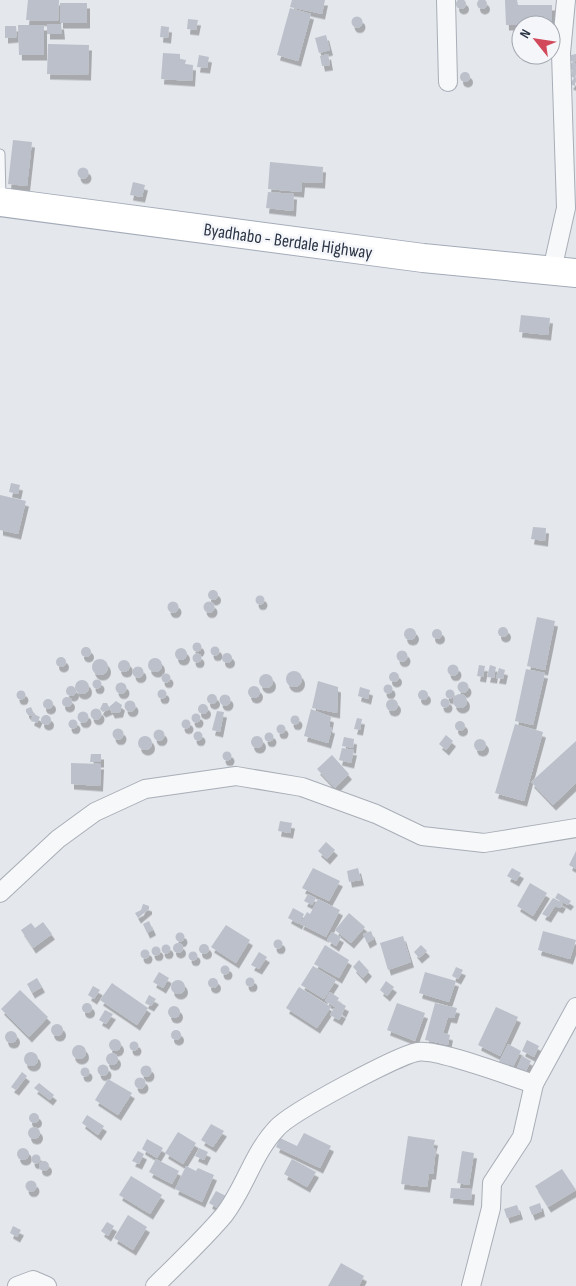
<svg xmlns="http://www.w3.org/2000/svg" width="576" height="1286" font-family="'Sofia Sans Condensed',sans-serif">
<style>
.building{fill:#bbc0ca;filter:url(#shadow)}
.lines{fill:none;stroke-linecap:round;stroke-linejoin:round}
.lane-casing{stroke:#a9aeb7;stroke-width:11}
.street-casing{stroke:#a9aeb7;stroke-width:20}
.primary-casing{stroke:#a3abb8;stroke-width:30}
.lane{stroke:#f7f8fa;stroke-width:9}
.street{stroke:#f7f8fa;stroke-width:18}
.primary{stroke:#fff;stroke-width:28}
.labels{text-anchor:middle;stroke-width:5;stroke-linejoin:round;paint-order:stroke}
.street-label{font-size:18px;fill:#2b3445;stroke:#f4f6f9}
</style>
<defs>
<filter id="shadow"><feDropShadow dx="3" dy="5.5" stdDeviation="0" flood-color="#0004"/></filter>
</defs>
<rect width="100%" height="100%" fill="#e4e7ec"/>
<g class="building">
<circle cx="482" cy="4" r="5"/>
<circle cx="461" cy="4" r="5"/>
<polygon points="28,0 59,0 58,21 26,20"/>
<polygon points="292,0 325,0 322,14 290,7"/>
<polygon points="505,0 517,0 518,5 552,5 552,25 506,25"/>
<rect x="60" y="3" width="27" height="20"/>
<polygon points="290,8 311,14 298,61 277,55"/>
<circle cx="357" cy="22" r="5.5"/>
<polygon points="188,19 198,20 196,30 187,29"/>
<polygon points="47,24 61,24 62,34 47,34"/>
<polygon points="18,25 44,25 44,55 19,55"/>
<polygon points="5,26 16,26 17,37 5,38"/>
<polygon points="161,26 169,27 168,38 160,37"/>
<polygon points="326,35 330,50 319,53 315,38"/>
<polygon points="48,44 89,45 88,75 47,74"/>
<polygon points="163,53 180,54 180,59 186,60 185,64 193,65 192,81 161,79"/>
<polygon points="328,54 330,65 322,66 320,56"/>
<polygon points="576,54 576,62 574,62 576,64 575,86 570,84 574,78 571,76 573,70 569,69 569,65 573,62 570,60 571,55"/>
<polygon points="199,55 209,57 207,68 197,67"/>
<circle cx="465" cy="77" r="5"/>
<polygon points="13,140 32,142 27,186 8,184"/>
<polygon points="270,162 323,167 322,183 302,182 301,192 268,189"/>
<circle cx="83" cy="173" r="5.5"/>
<polygon points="133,182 145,185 142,197 130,195"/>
<polygon points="268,192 294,194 293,211 266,208"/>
<polygon points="521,315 550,318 548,335 519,332"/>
<polygon points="11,483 20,485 18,494 9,492"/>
<polygon points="0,495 26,501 18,534 0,530"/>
<polygon points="533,527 546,528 545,541 531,539"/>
<circle cx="213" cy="595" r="5"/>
<circle cx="260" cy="600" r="4.5"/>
<circle cx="173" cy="607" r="5.5"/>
<circle cx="209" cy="607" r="5.5"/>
<polygon points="537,617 555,621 545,670 527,666"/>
<circle cx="503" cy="632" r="5"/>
<circle cx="410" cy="634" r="6"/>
<circle cx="437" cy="634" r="5"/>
<circle cx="197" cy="647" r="4.5"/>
<circle cx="215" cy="651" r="4.5"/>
<circle cx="86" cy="652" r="5"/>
<circle cx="181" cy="654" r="6"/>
<circle cx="402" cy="656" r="5.5"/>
<circle cx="227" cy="658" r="5"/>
<circle cx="197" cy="658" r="4.5"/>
<circle cx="61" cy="662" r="5"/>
<circle cx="155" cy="665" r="7"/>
<circle cx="100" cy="667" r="8"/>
<circle cx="124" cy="666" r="6"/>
<circle cx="453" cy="670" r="5.5"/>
<polygon points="479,665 485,666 483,677 477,676"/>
<polygon points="490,665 496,667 494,678 487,677"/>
<circle cx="138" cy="672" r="5.5"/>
<polygon points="499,668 505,670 503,679 496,678"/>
<polygon points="526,669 545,673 533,725 515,721"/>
<circle cx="294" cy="679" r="8"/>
<circle cx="394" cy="677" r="5"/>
<circle cx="166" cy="678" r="4.5"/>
<circle cx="266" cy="681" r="7"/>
<circle cx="97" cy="684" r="4.5"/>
<circle cx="82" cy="687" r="7"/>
<polygon points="318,681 338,687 337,713 312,708"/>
<circle cx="463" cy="687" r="5.5"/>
<circle cx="121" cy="688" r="5.5"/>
<circle cx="388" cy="689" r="4.5"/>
<circle cx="71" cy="691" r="5"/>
<circle cx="254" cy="692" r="6"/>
<polygon points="360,687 370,690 368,699 358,696"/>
<circle cx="450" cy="694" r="4.5"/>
<circle cx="162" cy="694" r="4.5"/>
<circle cx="423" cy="695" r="5"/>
<circle cx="21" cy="695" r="4.5"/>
<circle cx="212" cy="699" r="5"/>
<circle cx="460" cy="701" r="7"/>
<circle cx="225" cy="700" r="5.5"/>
<circle cx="67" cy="702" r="5"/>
<circle cx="445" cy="703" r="4.5"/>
<circle cx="392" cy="705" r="6"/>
<circle cx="48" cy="704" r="5"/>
<circle cx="130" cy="706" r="5.5"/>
<polygon points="116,701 122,705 120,712 112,713 110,709 103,712 100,709 103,703 107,703 109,707"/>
<circle cx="203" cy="709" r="5"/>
<polygon points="31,707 34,714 40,717 37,723 31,720 33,715 29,716 26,712 26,709"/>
<circle cx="96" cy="714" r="5.5"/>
<polygon points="311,709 331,717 329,727 332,728 328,743 304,736"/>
<polygon points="217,711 224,712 220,732 212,730"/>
<circle cx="83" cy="717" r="5.5"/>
<circle cx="196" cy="718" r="4.5"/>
<circle cx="46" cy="720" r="5"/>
<circle cx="295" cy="720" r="4.5"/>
<polygon points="357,718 362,719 360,730 354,729"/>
<circle cx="73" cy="724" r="4.5"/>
<circle cx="186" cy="724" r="4.5"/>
<circle cx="460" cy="726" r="5"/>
<polygon points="515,724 543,732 524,801 495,793"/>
<circle cx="281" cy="729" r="4.5"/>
<circle cx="118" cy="734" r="5.5"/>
<circle cx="159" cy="735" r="5.5"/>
<circle cx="198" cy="736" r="4.5"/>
<circle cx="269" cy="737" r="4.5"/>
<polygon points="446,735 453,741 446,750 439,744"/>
<circle cx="257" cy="742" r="6"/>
<circle cx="145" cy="743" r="7"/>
<polygon points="344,737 354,739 353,748 342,746"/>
<circle cx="480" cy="745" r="6"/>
<polygon points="576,741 576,783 553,805 531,782"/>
<polygon points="342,748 354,750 351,763 339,760"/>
<circle cx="227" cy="756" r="4.5"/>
<polygon points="91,754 101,754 101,762 90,762"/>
<polygon points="332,755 349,774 335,788 317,769"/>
<polygon points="71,763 101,764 100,786 71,784"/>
<polygon points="280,821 292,823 290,833 278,831"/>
<polygon points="326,842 335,850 327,859 318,851"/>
<polygon points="576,851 576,869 569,865"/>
<polygon points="313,868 340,881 329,901 302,888"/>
<polygon points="358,868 361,880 349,882 347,871"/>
<polygon points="512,868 521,873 516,881 507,876"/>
<polygon points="530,883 547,893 533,916 517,906"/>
<polygon points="558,893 571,901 568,905 555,898"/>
<polygon points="308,894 316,898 312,905 304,901"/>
<polygon points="553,898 563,903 560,908 555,906 548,917 542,914"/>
<polygon points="318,899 340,910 326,937 300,924 307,912 310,914"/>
<polygon points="143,904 149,906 149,909 138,918 135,913 141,910"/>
<polygon points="293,908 304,914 299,924 288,918"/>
<polygon points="349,913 365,927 351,943 335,930"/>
<polygon points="149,921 153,930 147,933 143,924"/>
<polygon points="43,922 52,934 33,948 21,930 31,923 35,928"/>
<polygon points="226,925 250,940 236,963 211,947"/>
<polygon points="371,931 374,939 367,943 363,934"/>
<polygon points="543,931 576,940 570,959 538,950"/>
<polygon points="332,932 341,937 336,946 327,940"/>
<circle cx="180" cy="937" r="4.5"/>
<polygon points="403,936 411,962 388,970 380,943"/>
<circle cx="278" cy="944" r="4.5"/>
<circle cx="178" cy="948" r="5"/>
<circle cx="204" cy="949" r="5"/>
<circle cx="166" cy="949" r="4.5"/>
<polygon points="325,945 349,960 339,978 314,964"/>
<polygon points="421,945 427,951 419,958 414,952"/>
<circle cx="156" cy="951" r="4.5"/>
<circle cx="145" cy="954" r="4.5"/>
<circle cx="193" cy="956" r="4.5"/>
<polygon points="259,952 267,957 259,969 251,965"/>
<polygon points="359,960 369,971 363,978 353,967"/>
<circle cx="225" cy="970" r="4.5"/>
<polygon points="313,966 336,980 324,999 301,985"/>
<polygon points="456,967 463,970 458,979 452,976"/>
<polygon points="159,972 169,978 163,988 153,982"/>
<polygon points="425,972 456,981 449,1002 419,993"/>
<circle cx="250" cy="982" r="4.5"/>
<circle cx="213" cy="983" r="5"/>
<polygon points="37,978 42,987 32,993 27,984"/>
<circle cx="178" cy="987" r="7"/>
<polygon points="386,981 394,987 387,996 380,990"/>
<polygon points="112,983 148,1008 137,1025 100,1000"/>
<polygon points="93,986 100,990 94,999 88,995"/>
<polygon points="299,987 331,1007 317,1028 286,1008"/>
<polygon points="20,990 48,1017 29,1037 1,1009"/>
<polygon points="330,992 339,998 337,1001 346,1006 343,1012 325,1001"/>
<polygon points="149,995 156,999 151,1006 145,1003"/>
<circle cx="87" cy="1008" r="5"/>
<polygon points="397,1003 425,1013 415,1041 387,1030"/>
<polygon points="435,1003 457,1008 454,1018 448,1017 443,1033 450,1035 448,1045 425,1040"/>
<circle cx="174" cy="1012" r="6"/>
<polygon points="496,1007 518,1017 500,1056 478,1045"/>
<polygon points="334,1008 343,1013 339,1020 330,1015"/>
<polygon points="105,1010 113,1014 106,1024 99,1020"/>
<circle cx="57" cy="1030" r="6"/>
<circle cx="176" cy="1035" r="5"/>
<circle cx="11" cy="1037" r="6"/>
<circle cx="115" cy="1045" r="6"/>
<polygon points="527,1040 539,1046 534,1057 522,1051"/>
<circle cx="134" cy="1046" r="4.5"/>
<polygon points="508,1044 521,1051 512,1069 499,1062"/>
<circle cx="79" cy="1052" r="7"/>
<circle cx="31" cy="1059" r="7"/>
<circle cx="112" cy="1059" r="6"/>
<polygon points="522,1056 531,1061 525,1073 517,1068"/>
<circle cx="103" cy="1070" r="5.5"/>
<circle cx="146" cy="1071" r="5.5"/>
<circle cx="85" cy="1072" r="4.5"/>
<polygon points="22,1072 27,1076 16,1090 11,1087"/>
<circle cx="140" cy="1083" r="5.5"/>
<polygon points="108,1079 132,1093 118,1115 95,1100"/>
<polygon points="39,1083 54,1095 50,1100 34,1088"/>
<circle cx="34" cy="1118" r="5"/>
<polygon points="87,1115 104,1126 98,1135 82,1123"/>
<polygon points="211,1124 224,1131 213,1147 201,1140"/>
<circle cx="34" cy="1133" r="6"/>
<polygon points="178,1132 196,1143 183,1164 165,1153"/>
<polygon points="304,1133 331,1146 320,1168 276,1147 280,1138 297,1146"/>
<polygon points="408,1136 435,1140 433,1148 436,1149 433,1174 429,1174 427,1187 401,1184"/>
<polygon points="147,1139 163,1148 157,1158 142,1149"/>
<circle cx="23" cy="1154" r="6"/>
<polygon points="199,1148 208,1152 204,1160 195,1156"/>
<polygon points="138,1151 144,1154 139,1164 132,1161"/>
<polygon points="462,1151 474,1153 469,1185 457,1183"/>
<circle cx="36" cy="1159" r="4.5"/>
<polygon points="156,1159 179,1171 172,1184 149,1172"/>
<polygon points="292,1159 316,1172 307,1187 284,1174"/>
<circle cx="44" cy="1166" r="5"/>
<polygon points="186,1166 196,1171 198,1168 214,1175 202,1202 175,1189"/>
<polygon points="562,1169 576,1190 548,1207 535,1186"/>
<polygon points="131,1176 162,1195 150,1214 119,1195"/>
<circle cx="31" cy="1186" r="5.5"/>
<polygon points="451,1188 472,1189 471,1200 450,1198"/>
<polygon points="216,1191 226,1196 219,1209 209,1203"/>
<polygon points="540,1203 542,1211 532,1215 529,1207"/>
<polygon points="517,1205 520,1214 507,1218 504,1209"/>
<polygon points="128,1215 147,1227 133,1250 114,1238"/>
<polygon points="107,1222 114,1226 108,1236 101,1231"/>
<polygon points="13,1226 21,1230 17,1237 10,1233"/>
<polygon points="341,1263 364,1276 359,1286 328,1286"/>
</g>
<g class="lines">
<g class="lane-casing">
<polyline id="lane" points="0,154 1,199"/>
</g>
<g class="street-casing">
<g id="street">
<polyline points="446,0 448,82"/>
<polyline points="552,270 566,208 561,53 566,0"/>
<polyline points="0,893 58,839 95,812 145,789 236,776 302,787 376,814 422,836 484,843 576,828"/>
<polyline points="17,1286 33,1280 47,1286"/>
<path d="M 155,1286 C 178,1263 203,1240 224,1215 C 245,1188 253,1153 277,1128 C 291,1112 397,1056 417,1052 C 437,1048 511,1077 534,1084"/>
<polyline points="471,1286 491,1208 492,1183 522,1137 534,1084 576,1007"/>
</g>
</g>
<g class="primary-casing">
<polyline id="primary" points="0,202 423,258 576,273"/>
</g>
<use href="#lane" class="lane"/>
<use href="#street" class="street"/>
<use href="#primary" class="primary"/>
</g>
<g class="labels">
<g class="street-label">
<text transform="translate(288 241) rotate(8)" y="6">Byadhabo - Berdale Highway</text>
</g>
</g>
<g transform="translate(536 40) rotate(300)"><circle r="24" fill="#f4f6f9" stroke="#a4a8b1"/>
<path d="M0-4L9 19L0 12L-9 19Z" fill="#d1495b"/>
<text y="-8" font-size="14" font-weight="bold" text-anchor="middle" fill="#2b3445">N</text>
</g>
</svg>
